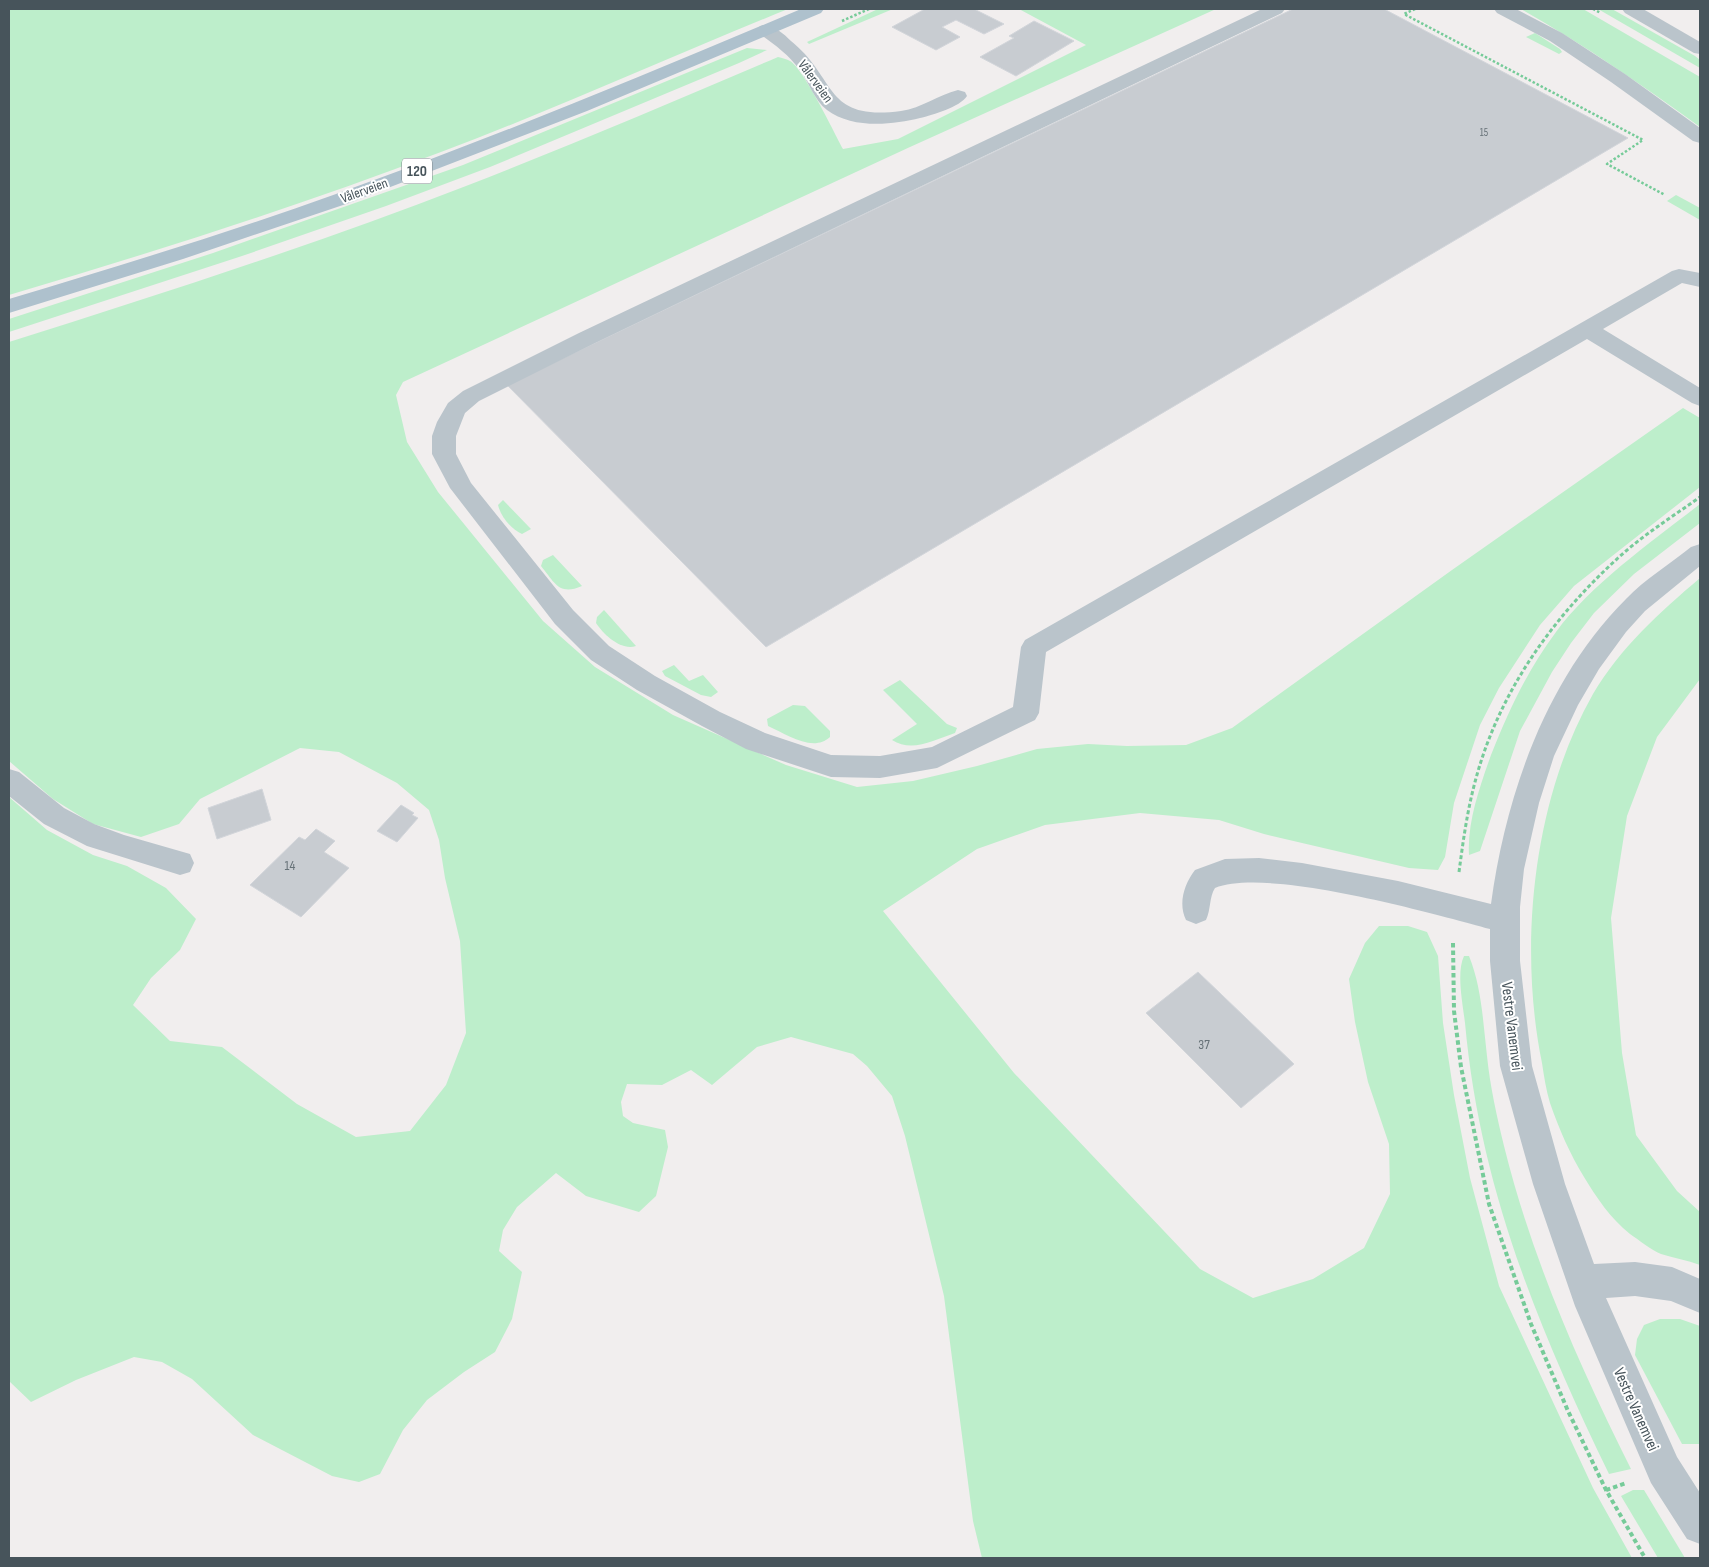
<svg xmlns="http://www.w3.org/2000/svg" width="1709" height="1567" font-family="'Sofia Sans Condensed',sans-serif">
<style>
.green{fill:#bdeecb}
.building{fill:#c8ccd1;stroke:#d2d5da}
.lines{fill:none;stroke-linecap:round;stroke-linejoin:round}
.path-far2{stroke:#76cb99;stroke-width:2.5;stroke-dasharray:2.5 2;stroke-linecap:butt}
.path-far1{stroke:#76cb99;stroke-width:3;stroke-dasharray:4 2.5;stroke-linecap:butt}
.path{stroke:#76cb99;stroke-width:4;stroke-dasharray:4.5 3;stroke-linecap:butt}
.minor{fill:#bac4cb;fill-rule:evenodd}
.major{fill:#aec1cd;fill-rule:evenodd}
.labels{text-anchor:middle;stroke-width:4;stroke-linejoin:round;paint-order:stroke}
.far-number-label{font-size:11px;fill:#677278}
.far-street-label{font-size:14px;fill:#47545b;stroke:#fff}
.number-label{font-size:14px;fill:#677278}
.shield{fill:#fff;stroke:#7e878c;stroke-width:1}
.shield-label{font-size:15px;font-weight:bold;fill:#47545b}
.street-label{font-size:16px;fill:#47545b;stroke:#fff}
</style>
<rect width="100%" height="100%" fill="#f1eeee"/>
<g class="green">
<path d="M 9,9 L 788,9 C 672,56 558,108 441,152 C 299,206 154,252 9,295 Z"/>
<polygon points="878,9 893,9 809,44 807,42"/>
<path d="M 1019,9 L 1216,9 L 910,147 L 403,382 L 396,395 L 407,442 L 438,492 L 543,621 L 595,667 L 673,715 L 786,765 L 857,787 L 913,781 L 977,766 L 1037,749 L 1088,744 L 1127,746 L 1186,745 L 1232,728 L 1452,570 L 1683,408 L 1700,418 L 1700,487 L 1574,586 L 1540,625 L 1499,688 L 1480,725 L 1454,803 L 1445,857 L 1438,870 L 1409,868 L 1264,834 L 1219,820 L 1140,813 L 1045,825 L 977,849 L 883,911 L 1014,1073 L 1200,1269 L 1253,1298 L 1313,1279 L 1364,1248 L 1390,1194 L 1389,1144 L 1368,1082 L 1355,1022 L 1349,979 L 1365,943 L 1379,926 L 1408,926 L 1427,932 L 1438,956 L 1443,1023 L 1454,1095 L 1470,1178 L 1499,1286 L 1593,1488 L 1632,1558 L 982,1558 L 973,1521 L 944,1296 L 905,1136 L 892,1096 L 867,1066 L 853,1054 L 791,1037 L 757,1047 L 712,1085 L 691,1070 L 662,1085 L 627,1084 L 621,1102 L 623,1116 L 633,1123 L 665,1130 L 668,1147 L 656,1196 L 639,1212 L 586,1196 L 556,1173 L 517,1207 L 503,1230 L 499,1251 L 522,1272 L 512,1319 L 495,1352 L 464,1372 L 427,1400 L 403,1430 L 380,1474 L 359,1482 L 332,1476 L 253,1435 L 192,1379 L 162,1362 L 134,1357 L 76,1380 L 31,1402 L 9,1381 L 9,797 L 47,830 L 93,855 L 127,866 L 166,888 L 196,919 L 180,950 L 151,978 L 133,1005 L 170,1041 L 222,1047 L 297,1104 L 356,1137 L 410,1131 L 446,1085 L 466,1033 L 460,941 L 445,878 L 439,840 L 429,810 L 397,783 L 339,752 L 300,748 L 200,799 L 179,824 L 141,837 L 93,824 L 53,799 L 9,761 L 9,342 C 162,294 316,244 466,186 C 571,145 675,101 778,57 C 782,58 787,59 790,61 C 803,68 834,132 843,149 L 898,139 L 1086,45 Z"/>
<path d="M 1521,9 L 1583,9 L 1700,77 L 1700,127 C 1642,85 1583,44 1521,9 Z"/>
<polygon points="1598,9 1612,9 1695,56 1700,60 1700,68"/>
<polygon points="1535,33 1560,49 1562,52 1559,54 1526,37"/>
<polygon points="747,48 767,50 739,63 490,167 386,206 242,256 9,332 9,319 213,253 463,165"/>
<polygon points="1676,195 1700,208 1700,220 1667,201"/>
<path d="M 503,500 L 531,529 L 522,534 C 511,529 501,517 498,505 Z"/>
<path d="M 1700,504 L 1700,523 L 1634,574 L 1594,613 L 1571,643 L 1552,672 L 1520,731 L 1480,851 L 1469,855 C 1467,822 1480,786 1491,755 C 1509,710 1527,671 1556,632 C 1591,584 1654,540 1700,504 Z"/>
<path d="M 553,555 L 582,586 C 559,596 555,583 541,566 L 543,560 Z"/>
<path d="M 1700,578 L 1700,679 L 1657,737 L 1627,816 L 1611,918 L 1622,1053 L 1636,1135 L 1677,1191 L 1700,1212 L 1700,1265 C 1687,1260 1674,1258 1661,1254 C 1651,1250 1639,1240 1630,1234 C 1611,1219 1596,1197 1584,1177 C 1570,1154 1559,1129 1550,1103 C 1546,1090 1544,1076 1542,1063 C 1518,946 1533,799 1593,694 C 1620,648 1660,612 1700,578 Z"/>
<path d="M 604,610 L 636,646 C 621,651 604,635 596,623 L 597,617 Z"/>
<polygon points="674,665 689,681 703,675 718,692 711,697 701,695 665,676 662,671"/>
<path d="M 900,680 L 947,724 L 957,728 L 955,733 C 934,740 912,753 892,740 L 917,724 L 883,690 Z"/>
<path d="M 793,705 L 805,706 L 830,731 L 830,737 C 813,753 786,734 768,726 L 767,719 Z"/>
<path d="M 1464,956 L 1469,956 C 1482,988 1483,1023 1487,1056 C 1490,1086 1497,1117 1504,1146 C 1532,1259 1579,1365 1631,1469 L 1609,1474 C 1538,1327 1480,1188 1465,1023 C 1463,1005 1456,973 1464,956 Z"/>
<polygon points="1660,1319 1680,1319 1700,1326 1700,1444 1682,1444 1635,1355 1637,1339 1644,1325"/>
<polygon points="1633,1490 1644,1490 1685,1558 1658,1558 1621,1496"/>
</g>
<g class="building">
<polygon points="925,9 974,9 1004,24 984,34 956,20 942,27 960,37 936,50 892,27"/>
<polygon points="1293,9 1384,9 1628,138 766,647 507,385"/>
<polygon points="1034,21 1074,41 1016,76 980,57 1014,38 1009,36"/>
<polygon points="262,789 271,820 217,839 208,808"/>
<polygon points="401,805 414,813 412,815 418,818 397,842 377,831"/>
<polygon points="316,829 335,841 324,852 349,868 301,917 250,885 299,837 305,840"/>
<polygon points="1198,972 1294,1064 1241,1108 1146,1013"/>
</g>
<g class="lines">
<g class="path-far2">
<polyline points="1415,9 1404,14 1643,140 1607,164 1665,195"/>
<polyline points="1593,9 1601,13"/>
<polyline points="842,21 869,9"/>
</g>
<path class="path-far1" d="M 1459,872 C 1463,842 1467,812 1475,782 C 1498,694 1551,619 1618,558 C 1643,535 1672,517 1700,497"/>
<g class="path">
<polyline points="1453,943 1454,1011 1461,1067 1489,1204 1531,1324 1568,1411 1606,1490 1645,1558"/>
<polyline points="1606,1490 1626,1483"/>
</g>
<g class="minor">
<polygon points="1262,9 1285,9 1282,13 595,343 479,401 465,413 456,436 456,454 471,483 573,610 609,646 655,676 720,712 765,733 831,755 880,756 932,747 1013,707 1021,647 1025,640 1672,271 1679,269 1700,273 1700,287 1682,283 1603,329 1700,388 1700,406 1692,403 1587,339 1046,652 1039,713 1035,720 937,768 880,778 831,777 746,749 702,726 637,690 591,660 555,624 450,488 432,454 432,436 437,422 448,403 463,391 579,333"/>
<polygon points="1494,9 1516,9 1562,33 1625,74 1700,128 1700,143 1693,141 1611,82 1550,41 1497,13"/>
<polygon points="1622,9 1643,9 1700,42 1700,54 1694,53 1625,13"/>
<path d="M 766,25 C 776,27 784,34 791,41 C 838,79 823,121 901,111 C 922,108 938,95 958,90 L 965,92 L 967,96 C 960,107 933,115 920,118 C 892,125 852,129 827,110 C 814,100 809,82 799,69 C 789,55 774,44 760,34 L 757,30 L 760,26 Z"/>
<path d="M 1700,544 L 1700,566 L 1645,611 L 1626,632 L 1599,669 L 1578,705 L 1554,756 L 1539,803 L 1524,869 L 1520,907 L 1520,961 L 1532,1066 L 1565,1184 L 1594,1264 L 1635,1262 L 1672,1267 L 1700,1279 L 1700,1313 L 1671,1301 L 1635,1296 L 1606,1298 L 1677,1457 L 1700,1493 L 1700,1544 L 1687,1539 L 1651,1483 L 1575,1306 L 1533,1184 L 1500,1066 L 1490,961 L 1490,929 C 1431,913 1268,867 1215,888 C 1209,897 1211,910 1206,920 L 1196,924 L 1186,920 C 1178,904 1184,884 1195,870 L 1225,859 L 1259,858 L 1302,863 L 1398,881 L 1491,904 C 1506,794 1546,679 1626,599 C 1645,579 1670,564 1691,547 Z"/>
<polygon points="9,769 19,772 64,808 94,824 124,835 190,854 194,863 190,872 180,875 87,846 44,824 9,796"/>
</g>
<path class="major" d="M 801,9 L 824,9 L 821,13 L 587,111 L 349,203 L 183,259 L 9,313 L 9,299 C 118,266 228,233 336,194 C 493,138 647,74 801,9 Z"/>
</g>
<g class="labels">
<g class="far-number-label">
<text x="1484" y="136">15</text>
</g>
<g class="far-street-label">
<text transform="translate(816 81) rotate(54)" y="5">Vålerveien</text>
<text transform="translate(364 190) rotate(-20)" y="5">Vålerveien</text>
</g>
<g class="number-label">
<text x="290" y="870">14</text>
<text x="1204" y="1049">37</text>
</g>
<rect class="shield" x="402" y="158.5" width="30" height="25" rx="4"/>
<g class="shield-label">
<text x="417" y="176">120</text>
</g>
<g class="street-label">
<text transform="translate(1513 1026) rotate(83)" y="6">Vestre Vanemvei</text>
<text transform="translate(1637 1409) rotate(66)" y="6">Vestre Vanemvei</text>
</g>
</g>
<rect width="1709" height="1567" fill="none" stroke="#47545b" stroke-width="20"/>
</svg>
